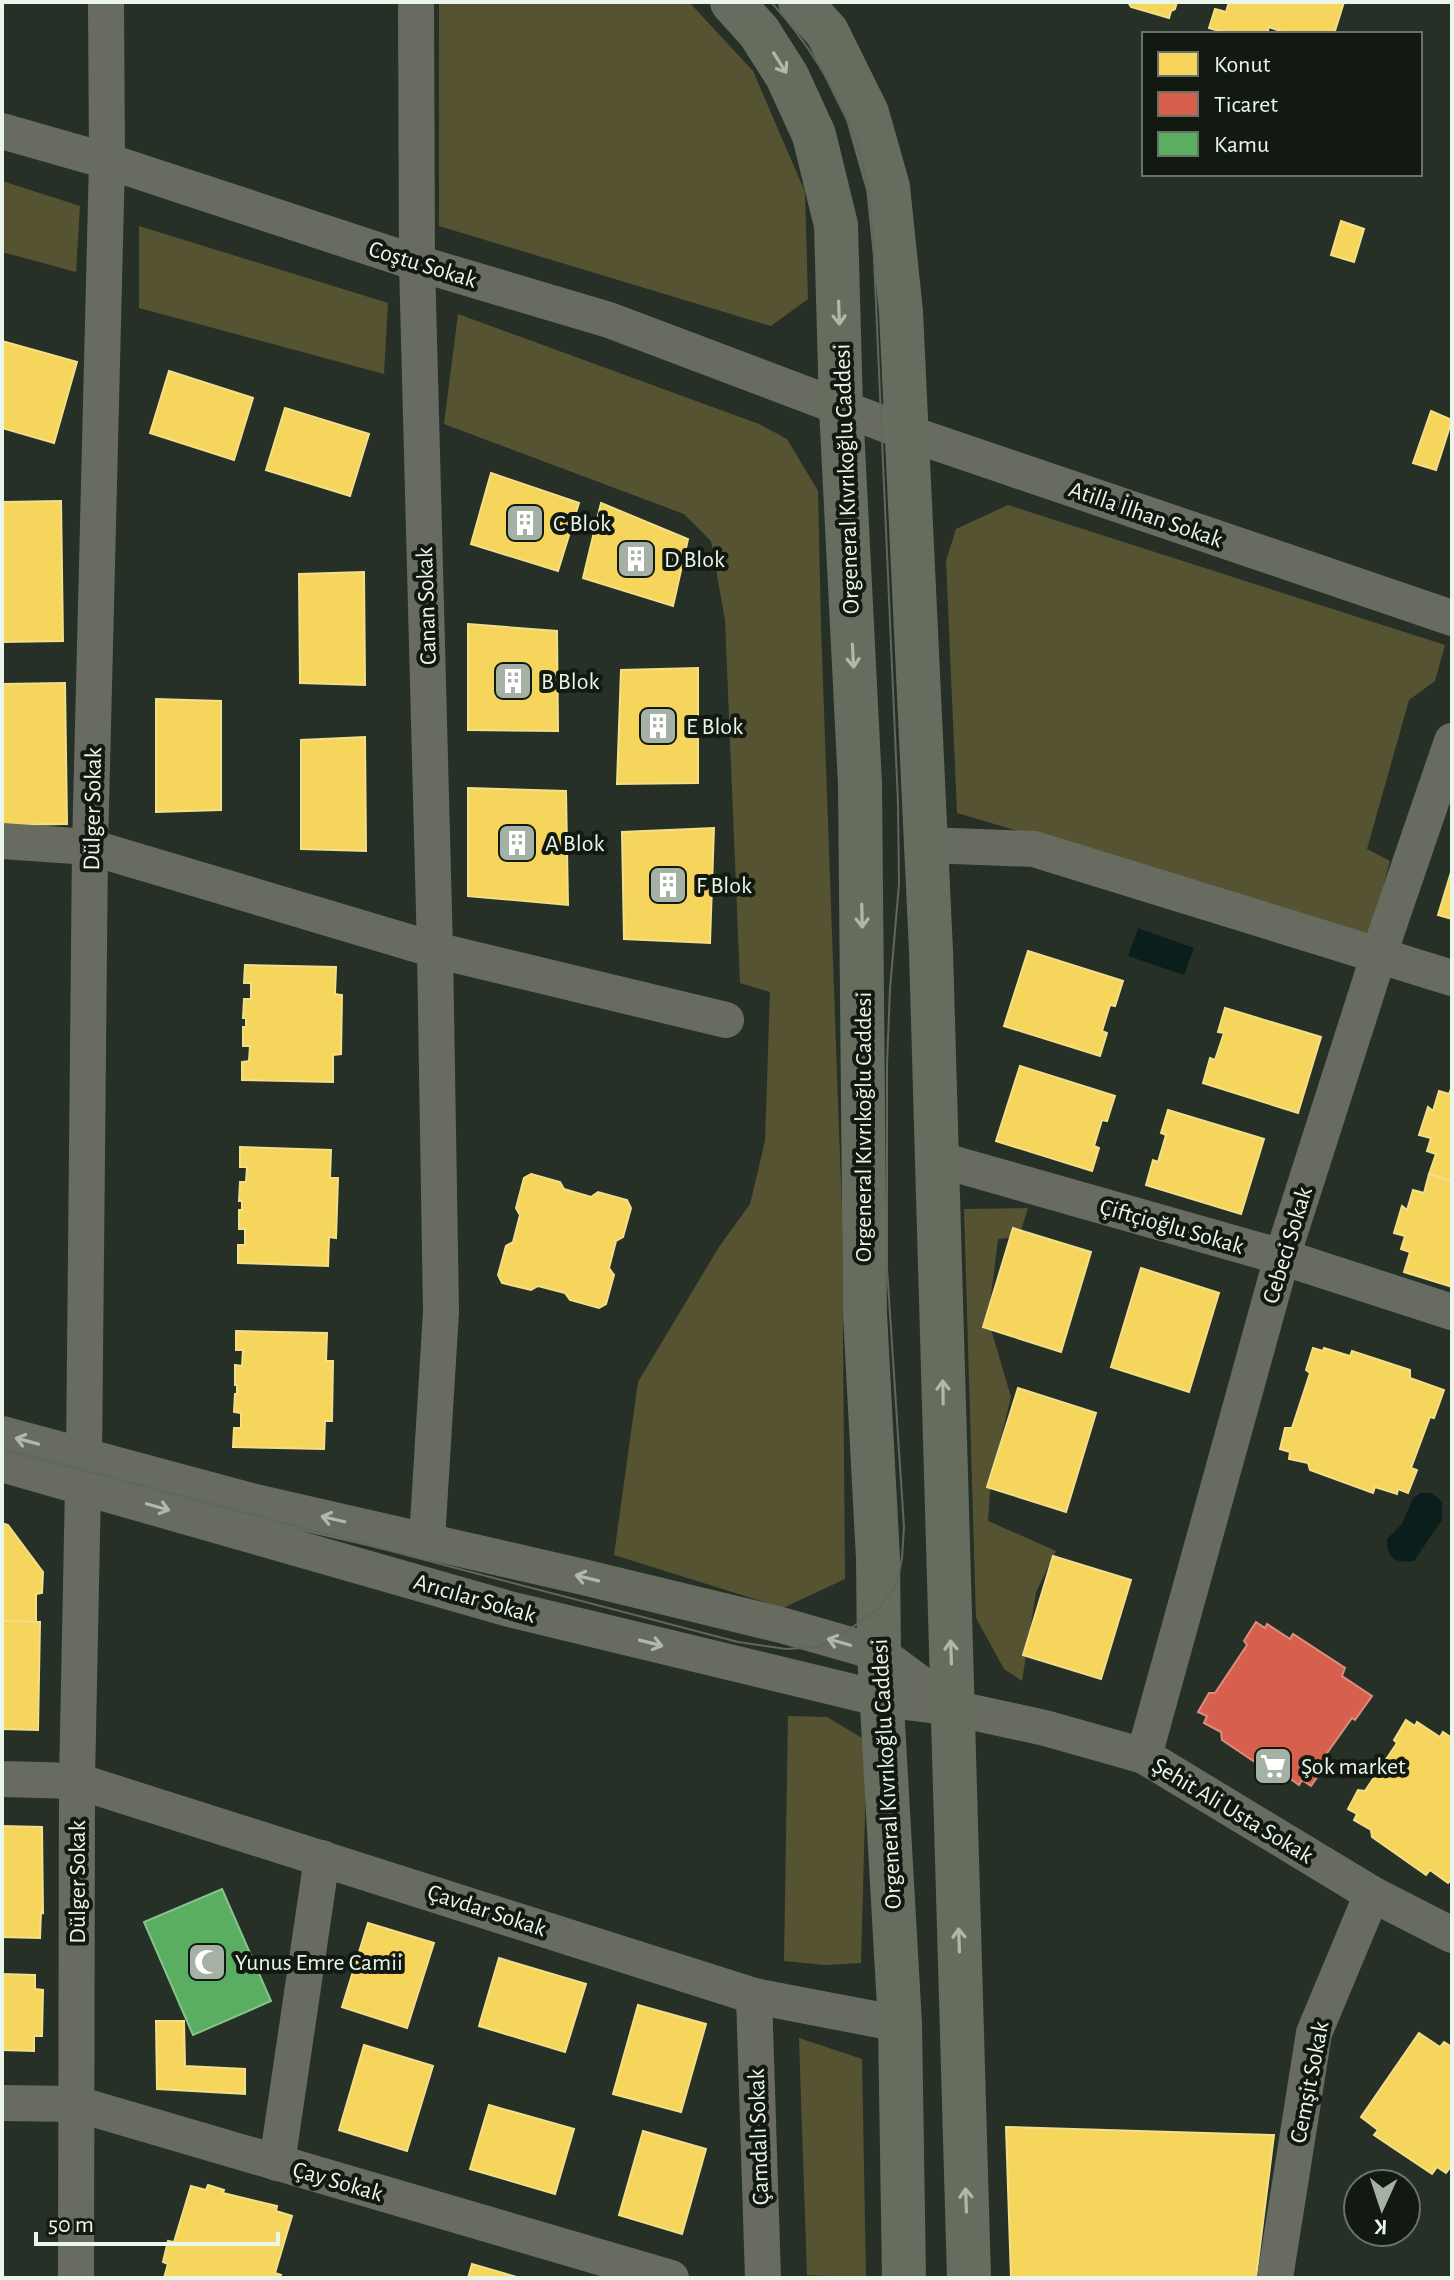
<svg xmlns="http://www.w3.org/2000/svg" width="1454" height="2280" font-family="'Alegreya Sans',sans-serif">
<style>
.green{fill:#565332}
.water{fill:#0a1e1b}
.homes{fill:#f6d55c;stroke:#f3df87;stroke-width:2}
.shops{fill:#d6604d;stroke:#dc8d7c;stroke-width:2}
.public{fill:#5aae61;stroke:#86c48a;stroke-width:2}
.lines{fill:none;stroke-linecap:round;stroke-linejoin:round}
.minor{stroke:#686c60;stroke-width:36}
.major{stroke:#666d5e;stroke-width:44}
.tram{stroke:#60675d;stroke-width:2}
.oneway{stroke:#afb8ab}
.oneway2{stroke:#b0b8ac}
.labels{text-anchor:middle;stroke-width:8;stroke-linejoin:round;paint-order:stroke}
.street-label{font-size:24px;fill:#ebf6ea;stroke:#121911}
.poi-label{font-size:24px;fill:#ebf6ea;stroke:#121911;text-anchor:start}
</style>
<rect width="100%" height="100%" fill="#273027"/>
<g class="green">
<polygon points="439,2 689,2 753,71 805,192 808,299 771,326 439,226"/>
<polygon points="2,181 80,206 76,272 2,252"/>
<polygon points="139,226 388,303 384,374 139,308"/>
<polygon points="458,314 759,424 787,439 818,491 821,627 842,1213 845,1579 783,1608 614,1555 638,1382 719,1247 750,1204 765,1141 770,992 740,983 725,620 711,541 684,514 444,424"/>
<polygon points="1008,505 1445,645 1435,681 1409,700 1367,849 1390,861 1370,935 957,813 946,561 956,529"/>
<polygon points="1028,1208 1019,1237 998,1239 988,1319 1011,1397 991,1478 988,1521 1056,1551 1036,1592 1022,1681 1004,1669 976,1618 964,1209"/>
<polygon points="788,1716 827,1717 867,1741 861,1963 825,1965 784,1961"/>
<polygon points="799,2038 862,2059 866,2278 807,2275"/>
</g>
<g class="water">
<polygon points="1138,928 1194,948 1184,975 1128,956"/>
<path d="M 1421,1493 L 1432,1493 L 1442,1502 L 1442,1520 L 1414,1561 C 1396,1563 1387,1560 1387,1539 L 1402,1524 L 1413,1498 Z"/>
</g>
<g class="homes">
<polygon points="1128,2 1177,2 1175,9 1171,11 1169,18 1131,7"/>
<polygon points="1229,2 1344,2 1334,34 1289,34 1269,27 1267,34 1230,34 1209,28 1215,9 1226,12"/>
<polygon points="1341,221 1364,229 1354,262 1331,255"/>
<polygon points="2,341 77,362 54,443 2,428"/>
<polygon points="169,371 253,398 234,460 150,433"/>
<polygon points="285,408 369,434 350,496 266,470"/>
<polygon points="1431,411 1452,420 1436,470 1413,463"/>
<polygon points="491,473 579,503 558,571 471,544"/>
<polygon points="61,501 63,641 2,642 2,502"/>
<polygon points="601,503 688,539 673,606 583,578"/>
<polygon points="364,572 365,685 300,683 299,574"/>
<polygon points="468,624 557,631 558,731 468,730"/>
<polygon points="698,668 698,783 617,784 621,670"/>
<polygon points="65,683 67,824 2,825 2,684"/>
<polygon points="156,699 221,701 221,810 156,812"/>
<polygon points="365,737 366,851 301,849 301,740"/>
<polygon points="468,788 566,791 568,905 468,896"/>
<polygon points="714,828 710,943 624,939 622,832"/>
<polygon points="1452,869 1452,919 1438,915"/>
<polygon points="1028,951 1123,981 1115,1006 1110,1005 1102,1031 1107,1033 1100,1056 1004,1026"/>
<polygon points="245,965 336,967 335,994 342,995 341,1054 333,1055 333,1082 242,1080 242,1062 249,1061 250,1046 243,1046 243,1027 246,1027 246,1018 243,1018 244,999 251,999 251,983 244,983"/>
<polygon points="1225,1008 1321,1037 1298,1113 1203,1083 1210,1058 1215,1060 1224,1033 1218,1032"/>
<polygon points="1020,1066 1115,1096 1107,1121 1102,1120 1094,1146 1099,1148 1092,1171 996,1141"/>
<polygon points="1452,1086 1452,1181 1429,1174 1436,1154 1427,1151 1431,1138 1419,1135 1428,1107 1433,1111 1439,1091 1449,1094"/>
<polygon points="1168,1110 1264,1139 1241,1214 1146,1185 1153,1160 1158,1162 1166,1135 1161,1133"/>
<polygon points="240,1147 331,1150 330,1178 338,1178 336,1238 329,1237 328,1266 238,1263 238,1245 245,1245 245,1229 239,1229 239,1210 242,1210 242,1201 239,1201 240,1182 246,1182 247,1167 240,1167"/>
<polygon points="531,1174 560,1182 564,1189 591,1197 598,1192 627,1200 631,1208 623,1237 616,1241 609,1268 614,1275 606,1304 599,1308 570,1300 565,1293 538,1286 531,1290 502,1283 498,1275 506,1246 513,1242 520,1215 516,1208 524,1178"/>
<polygon points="1429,1174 1452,1181 1452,1287 1404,1272 1410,1252 1401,1249 1405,1236 1394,1233 1402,1206 1407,1210 1413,1190 1424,1193"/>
<polygon points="1013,1228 1091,1252 1061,1352 983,1327"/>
<polygon points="1141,1268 1219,1293 1189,1392 1111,1367"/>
<polygon points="236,1331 327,1333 326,1361 333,1361 332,1421 325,1421 324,1449 233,1447 234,1428 241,1428 241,1413 234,1412 235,1394 237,1394 237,1385 235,1385 235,1365 242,1366 243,1350 236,1350"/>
<polygon points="1313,1348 1323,1351 1324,1348 1350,1356 1352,1351 1410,1370 1410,1378 1444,1390 1434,1418 1430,1417 1411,1468 1417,1470 1408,1493 1398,1489 1397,1494 1375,1487 1373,1493 1310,1470 1308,1463 1289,1459 1290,1452 1280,1449 1285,1428 1292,1428 1310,1373 1306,1370"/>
<polygon points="1018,1388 1096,1413 1066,1512 987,1487"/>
<polygon points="2,1523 8,1525 43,1572 42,1593 36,1594 36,1622 2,1621"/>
<polygon points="1053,1556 1131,1580 1101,1679 1023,1655"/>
<polygon points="2,1621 40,1622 38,1730 2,1729"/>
<polygon points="1406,1720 1415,1726 1417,1722 1440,1737 1443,1732 1452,1738 1452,1879 1448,1883 1430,1870 1426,1875 1372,1837 1371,1830 1354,1820 1357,1814 1348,1809 1358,1790 1365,1791 1397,1743 1394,1740"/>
<polygon points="2,1826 42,1827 43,1913 41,1912 40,1938 2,1937"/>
<polygon points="368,1923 434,1943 407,2028 342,2007"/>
<polygon points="499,1958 586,1984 565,2052 479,2026"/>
<polygon points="2,1974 35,1975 35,1989 43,1990 42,2036 34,2036 34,2051 2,2050"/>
<polygon points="638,2005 706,2024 681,2112 613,2094"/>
<polygon points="156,2021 184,2021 185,2066 245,2069 245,2094 157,2089"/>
<polygon points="1419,2033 1440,2047 1444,2042 1452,2047 1452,2165 1446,2173 1437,2167 1432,2174 1374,2135 1378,2130 1361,2117"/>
<polygon points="364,2045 433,2066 407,2151 339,2130"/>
<polygon points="489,2105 574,2129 555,2194 470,2169"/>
<polygon points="1006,2127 1274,2135 1256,2278 1011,2278"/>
<polygon points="643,2131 706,2149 682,2234 619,2215"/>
<polygon points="208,2185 224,2190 223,2193 277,2206 276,2211 292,2216 275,2273 281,2275 280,2278 164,2278 168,2264 163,2262 168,2241 174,2242 191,2186 206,2190"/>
<polygon points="472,2264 520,2278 468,2278"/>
</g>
<polygon class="shops" points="1256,1622 1265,1628 1267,1624 1290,1639 1293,1634 1345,1668 1342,1676 1372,1696 1355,1720 1352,1718 1320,1763 1325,1766 1311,1786 1302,1780 1299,1785 1281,1772 1277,1777 1222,1740 1221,1732 1204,1723 1207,1716 1198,1712 1209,1693 1215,1693 1247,1645 1244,1641"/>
<polygon class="public" points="222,1889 271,2001 193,2035 144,1922"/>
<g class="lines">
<g class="minor">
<polyline points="416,2 417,263 435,950 441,1312 427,1540"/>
<polyline points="2,131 107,161 417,263 609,320 908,433 1452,618"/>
<polyline points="2,841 90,847 435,950 726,1020"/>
<polyline points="926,845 1034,849 1452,978"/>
<polyline points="937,1159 1282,1257 1452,1312"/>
<polyline points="2,1434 247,1500 583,1577 781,1625 879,1653 952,1707"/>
<polyline points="84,1457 90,847 107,161 106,2"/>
<polyline points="2,1464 509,1609 882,1699 953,1708 1045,1728 1144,1756 1372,1894 1452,1935"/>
<polyline points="1144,1756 1282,1257 1379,954 1452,741"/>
<polyline points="2,1779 77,1781 754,1996 900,2024"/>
<polyline points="754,1996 763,2278"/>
<polyline points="2,2103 77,2104 671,2278"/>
<polyline points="277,2163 322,1858"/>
<polyline points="76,2278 77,1781 83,1486"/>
<polyline points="1275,2278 1314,2033 1372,1894"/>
</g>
<g class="major">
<polyline points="732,2 759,32 787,76 814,135 836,225 841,407 860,784 865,1314 878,1558 879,1653 900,2024 904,2278"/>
<polyline points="800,2 827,32 867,113 888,187 901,312 931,951 969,2278"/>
</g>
<path class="tram" d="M 2,1449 L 738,1642 L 786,1649 L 819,1647 L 834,1640 L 877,1610 L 897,1584 L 902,1558 L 904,1527 L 887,1268 L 887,1065 L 890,989 L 899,884 L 898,803 L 873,235 C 869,203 867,169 855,138 C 837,89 806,40 771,2"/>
</g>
<defs><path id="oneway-shaft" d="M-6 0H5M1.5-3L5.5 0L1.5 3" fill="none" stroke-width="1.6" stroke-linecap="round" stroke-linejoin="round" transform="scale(2)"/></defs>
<g class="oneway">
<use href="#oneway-shaft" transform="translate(780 63) rotate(58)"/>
<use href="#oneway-shaft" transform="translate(839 313) rotate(88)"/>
<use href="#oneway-shaft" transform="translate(853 656) rotate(87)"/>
<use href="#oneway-shaft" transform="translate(862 916) rotate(89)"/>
<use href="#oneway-shaft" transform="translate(943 1392) rotate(-91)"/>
<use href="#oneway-shaft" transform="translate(951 1652) rotate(-92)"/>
<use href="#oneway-shaft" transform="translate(959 1940) rotate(-92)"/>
<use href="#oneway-shaft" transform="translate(966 2200) rotate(-92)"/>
</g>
<g class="oneway2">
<use href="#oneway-shaft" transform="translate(27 1441) rotate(-165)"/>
<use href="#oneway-shaft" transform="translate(158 1507) rotate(16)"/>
<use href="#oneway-shaft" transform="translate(333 1519) rotate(-167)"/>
<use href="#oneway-shaft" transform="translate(587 1578) rotate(-166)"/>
<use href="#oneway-shaft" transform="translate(839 1642) rotate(-164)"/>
<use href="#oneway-shaft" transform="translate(651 1643) rotate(14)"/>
</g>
<defs>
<g id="building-square" transform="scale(2)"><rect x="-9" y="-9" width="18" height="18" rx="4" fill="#a6b1a6" stroke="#121911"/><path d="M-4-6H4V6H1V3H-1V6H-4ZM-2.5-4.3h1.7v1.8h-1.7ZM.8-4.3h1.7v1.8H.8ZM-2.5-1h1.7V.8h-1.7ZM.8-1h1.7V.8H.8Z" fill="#fff"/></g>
<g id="supermarket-square" transform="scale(2)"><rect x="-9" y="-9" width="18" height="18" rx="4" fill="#a6b1a6" stroke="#121911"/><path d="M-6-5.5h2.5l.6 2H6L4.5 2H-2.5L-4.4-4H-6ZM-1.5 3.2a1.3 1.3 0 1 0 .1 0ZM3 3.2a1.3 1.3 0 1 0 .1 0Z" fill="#fff"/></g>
<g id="mosque-square" transform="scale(2)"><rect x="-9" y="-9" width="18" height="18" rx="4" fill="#a6b1a6" stroke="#121911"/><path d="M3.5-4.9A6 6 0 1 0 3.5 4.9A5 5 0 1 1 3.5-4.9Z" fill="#fff"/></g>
</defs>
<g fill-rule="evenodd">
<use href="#building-square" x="525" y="523"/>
<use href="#building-square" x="636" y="559"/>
<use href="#building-square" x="513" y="681"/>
<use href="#building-square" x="658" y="726"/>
<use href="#building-square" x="517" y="843"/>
<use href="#building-square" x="668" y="885"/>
<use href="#supermarket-square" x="1273" y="1766"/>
<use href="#mosque-square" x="207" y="1962"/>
</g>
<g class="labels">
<g class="street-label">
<text transform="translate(423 264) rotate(17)" y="8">Coştu Sokak</text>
<text transform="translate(846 479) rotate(-92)" y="8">Orgeneral Kıvrıkoğlu Caddesi</text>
<text transform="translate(1146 514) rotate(19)" y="8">Atilla İlhan Sokak</text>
<text transform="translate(426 606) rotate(-92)" y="8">Canan Sokak</text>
<text transform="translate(92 809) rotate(-89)" y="8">Dülger Sokak</text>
<text transform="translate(863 1127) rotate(-90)" y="8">Orgeneral Kıvrıkoğlu Caddesi</text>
<text transform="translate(1172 1226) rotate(16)" y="8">Çiftçioğlu Sokak</text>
<text transform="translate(1287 1245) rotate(-73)" y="8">Cebeci Sokak</text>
<text transform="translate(475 1598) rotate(16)" y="8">Arıcılar Sokak</text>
<text transform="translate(886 1774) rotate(-93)" y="8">Orgeneral Kıvrıkoğlu Caddesi</text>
<text transform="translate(1233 1810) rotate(31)" y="8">Şehit Ali Usta Sokak</text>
<text transform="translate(77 1882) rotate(-90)" y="8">Dülger Sokak</text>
<text transform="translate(487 1910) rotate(18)" y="8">Çavdar Sokak</text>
<text transform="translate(1309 2082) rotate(-79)" y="8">Cemşit Sokak</text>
<text transform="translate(758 2137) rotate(-92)" y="8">Çamdalı Sokak</text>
<text transform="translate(338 2181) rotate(16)" y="8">Çay Sokak</text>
</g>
<g class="poi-label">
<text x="553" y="531">C Blok</text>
<text x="664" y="567">D Blok</text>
<text x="541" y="689">B Blok</text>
<text x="686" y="734">E Blok</text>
<text x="545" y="851">A Blok</text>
<text x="696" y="893">F Blok</text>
<text x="1301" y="1774">Şok market</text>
<text x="235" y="1970">Yunus Emre Camii</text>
</g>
</g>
<rect width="1454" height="2280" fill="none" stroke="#ebf6ea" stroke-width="8"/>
<rect x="1142" y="32" width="280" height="144" fill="#121911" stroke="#697168" stroke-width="2"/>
<rect x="1158" y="52" width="40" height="24" fill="#f6d55c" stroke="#697168" stroke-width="2"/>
<text x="1214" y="72" font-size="24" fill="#ebf6ea">Konut</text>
<rect x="1158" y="92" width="40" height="24" fill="#d6604d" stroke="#697168" stroke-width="2"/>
<text x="1214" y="112" font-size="24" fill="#ebf6ea">Ticaret</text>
<rect x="1158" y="132" width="40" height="24" fill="#5aae61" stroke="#697168" stroke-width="2"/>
<text x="1214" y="152" font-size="24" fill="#ebf6ea">Kamu</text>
<g transform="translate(1382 2208) rotate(183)"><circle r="38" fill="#121911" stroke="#697168" stroke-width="2"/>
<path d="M0-6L14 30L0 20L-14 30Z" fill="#a6b1a6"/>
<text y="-12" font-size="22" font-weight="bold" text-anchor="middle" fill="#ebf6ea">K</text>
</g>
<path d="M36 2232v12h242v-12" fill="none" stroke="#ebf6ea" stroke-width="4"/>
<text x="48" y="2232" font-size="24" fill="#ebf6ea" stroke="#121911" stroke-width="6" paint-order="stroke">50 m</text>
</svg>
